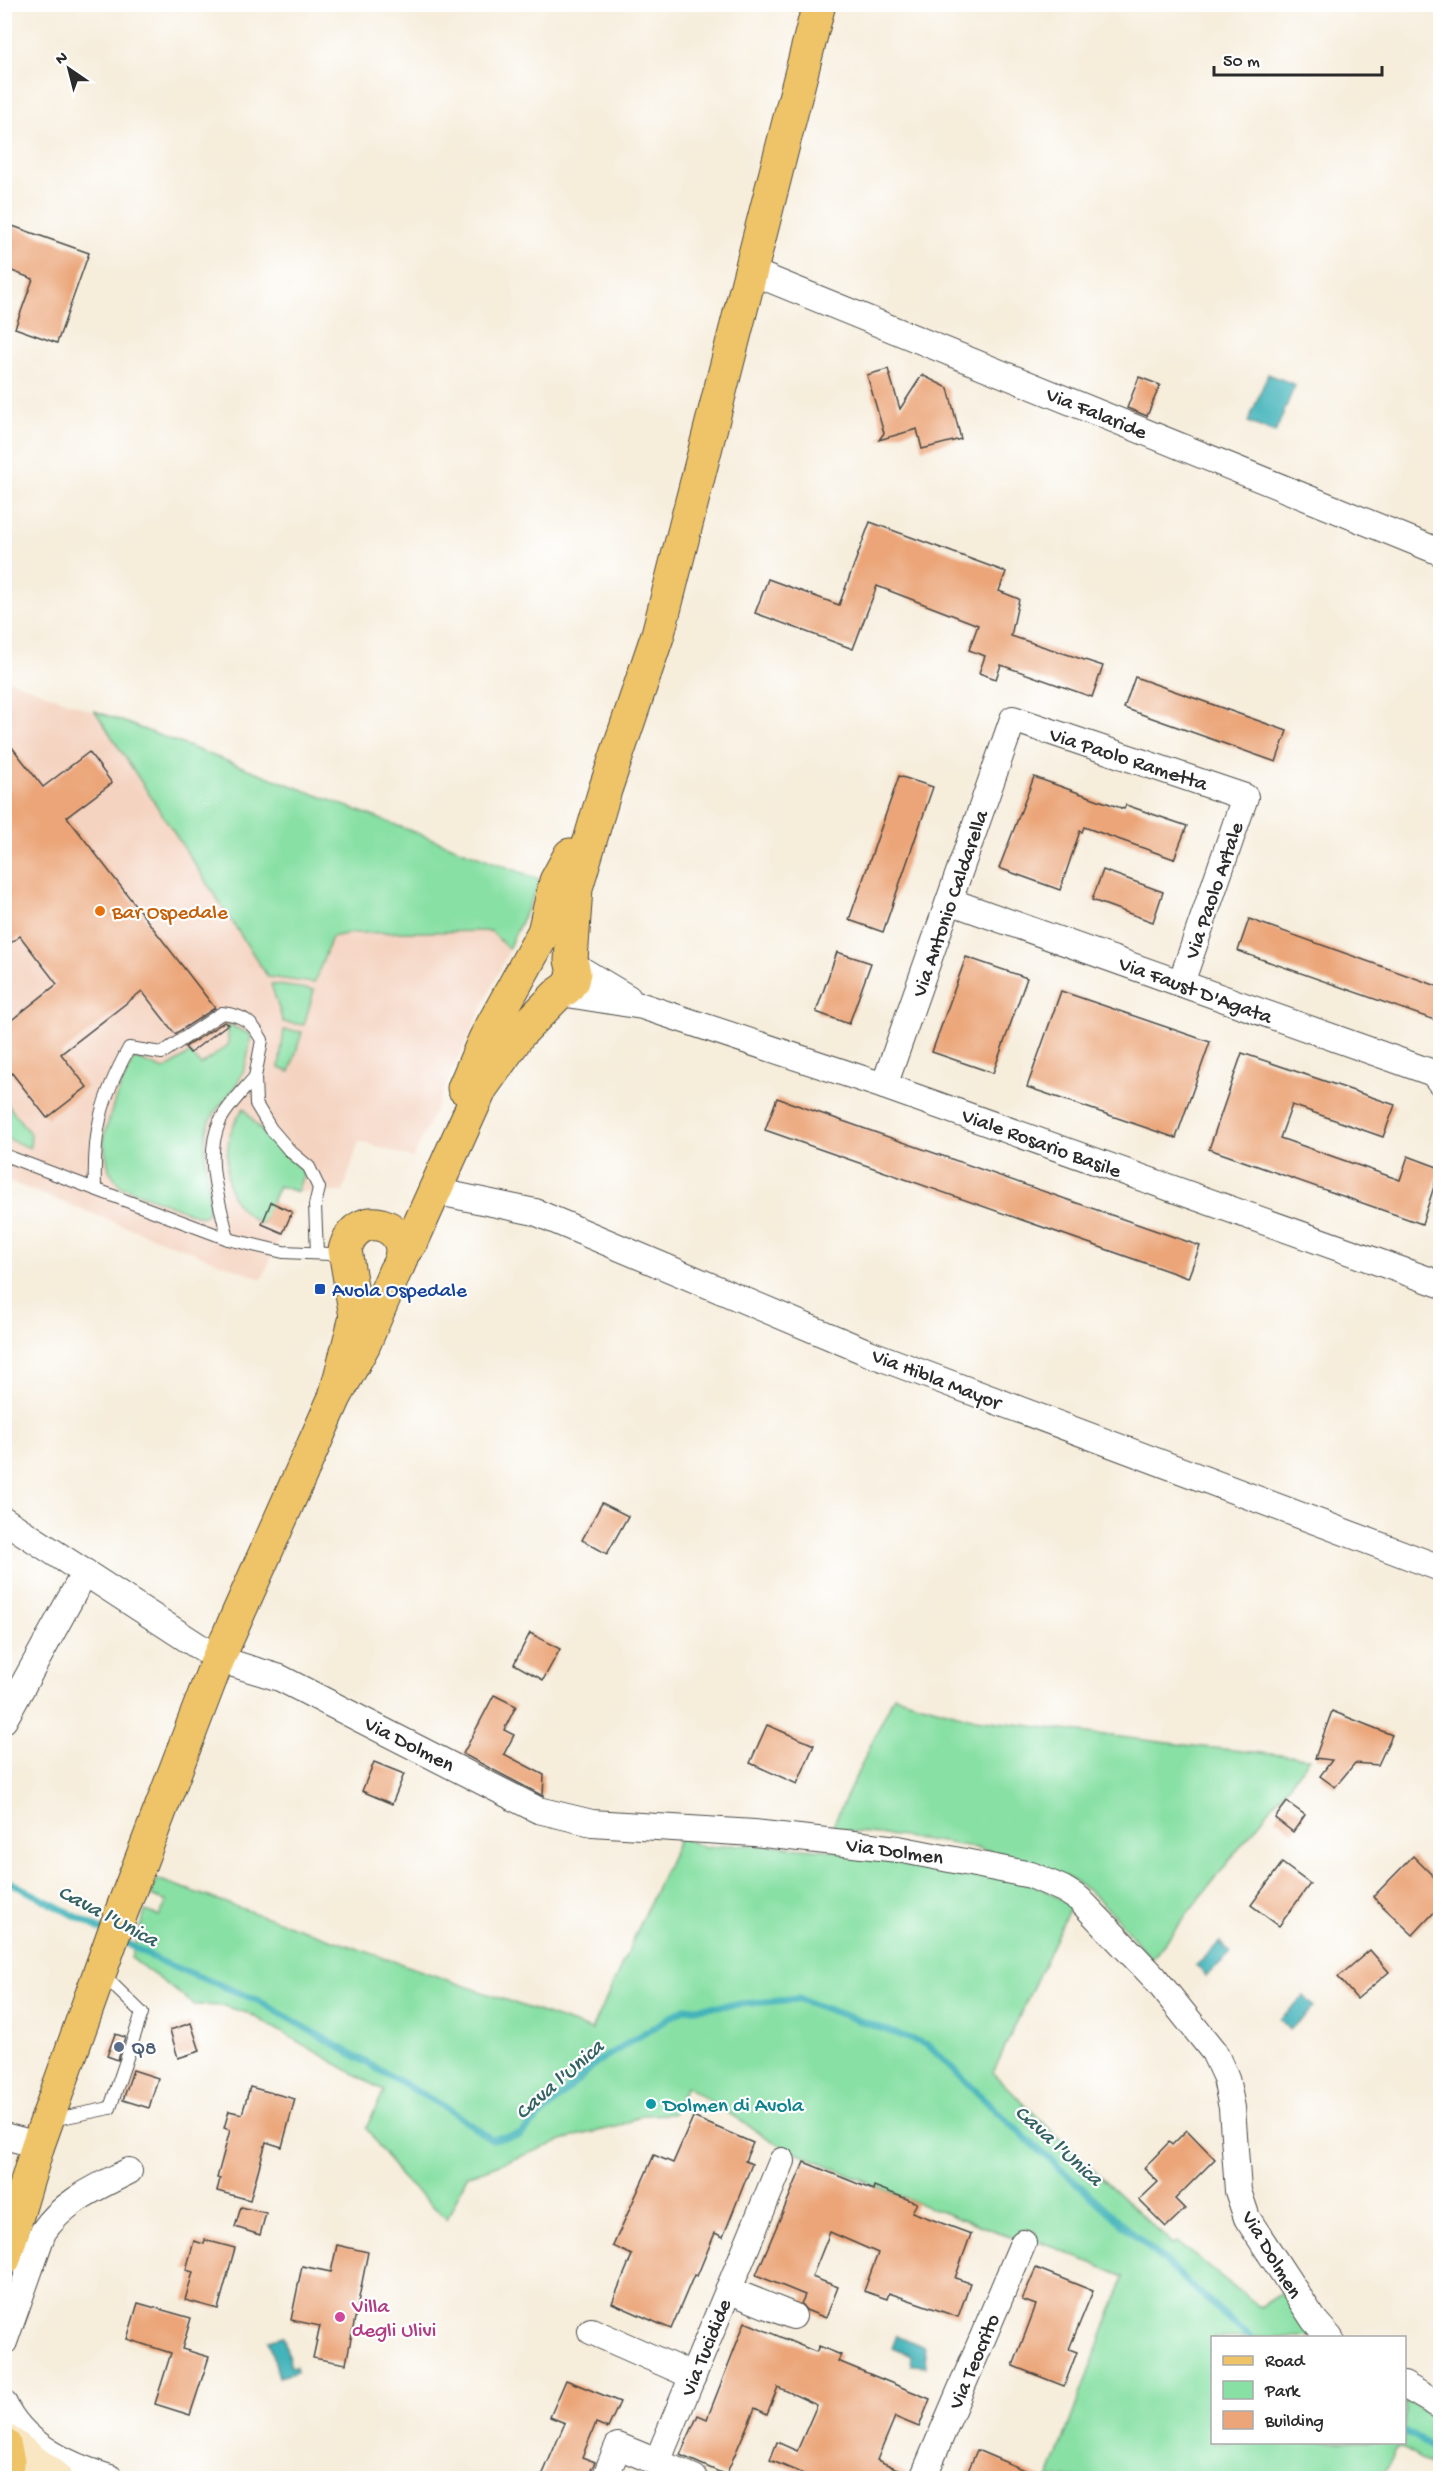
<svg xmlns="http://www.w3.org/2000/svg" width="1445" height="2483" font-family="'Gochi Hand',sans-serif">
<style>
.built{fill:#f4d3c0}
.green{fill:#88e0a4;stroke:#5a8668;stroke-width:1.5}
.water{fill:#43b4ba;stroke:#377072;stroke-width:1.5}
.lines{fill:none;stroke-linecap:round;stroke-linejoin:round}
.stream{stroke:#43b4ba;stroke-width:7}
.building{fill:#eba578}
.lane-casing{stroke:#494845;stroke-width:14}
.street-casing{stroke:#494845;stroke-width:28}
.secondary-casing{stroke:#494845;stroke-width:35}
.primary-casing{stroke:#494845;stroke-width:35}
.lane{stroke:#fff;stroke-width:12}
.street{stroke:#fff;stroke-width:26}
.secondary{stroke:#f9e7c3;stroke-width:33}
.primary{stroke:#efc469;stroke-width:33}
.food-dot{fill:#e8710a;stroke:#fff;stroke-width:2}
.transit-dot{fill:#1a4fb4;stroke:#fff;stroke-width:2}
.service-dot{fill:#5c6f8a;stroke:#fff;stroke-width:2}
.culture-dot{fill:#0f9aa8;stroke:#fff;stroke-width:2}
.hotel-dot{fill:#d1479c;stroke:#fff;stroke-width:2}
.labels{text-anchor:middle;stroke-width:4.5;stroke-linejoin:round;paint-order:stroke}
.street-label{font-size:21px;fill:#2b2b2b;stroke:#fff}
.food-label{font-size:21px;fill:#c56008;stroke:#fff;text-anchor:start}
.transit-label{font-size:21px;fill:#164399;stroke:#fff;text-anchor:start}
.service-label{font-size:21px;fill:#4e5e75;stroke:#fff;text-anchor:start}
.culture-label{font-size:21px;fill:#0d838f;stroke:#fff;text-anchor:start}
.hotel-label{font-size:21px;fill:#b23c85;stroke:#fff;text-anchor:start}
.water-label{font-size:22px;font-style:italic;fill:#356264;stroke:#fff}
</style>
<rect width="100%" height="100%" fill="#fff"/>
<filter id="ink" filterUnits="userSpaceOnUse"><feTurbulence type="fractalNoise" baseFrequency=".0167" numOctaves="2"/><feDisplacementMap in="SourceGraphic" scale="12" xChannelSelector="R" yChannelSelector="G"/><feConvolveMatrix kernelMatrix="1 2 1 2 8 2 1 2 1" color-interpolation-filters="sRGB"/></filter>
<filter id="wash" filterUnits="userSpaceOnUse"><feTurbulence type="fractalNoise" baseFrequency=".008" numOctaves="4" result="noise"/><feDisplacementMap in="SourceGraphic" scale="24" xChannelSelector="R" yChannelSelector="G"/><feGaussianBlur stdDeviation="1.35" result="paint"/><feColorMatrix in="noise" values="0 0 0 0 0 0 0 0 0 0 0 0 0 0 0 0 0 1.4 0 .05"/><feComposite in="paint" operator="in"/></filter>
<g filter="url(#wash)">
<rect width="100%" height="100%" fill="#f6eddb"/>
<polygon class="built" points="4,678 541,880 413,1158 359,1141 343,1192 297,1192 279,1186 272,1202 292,1212 262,1279 5,1180"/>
<g class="green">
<polygon points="95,711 541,880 508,949 491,931 351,933 332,937 314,983 268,977"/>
<polygon points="271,984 314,990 304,1025 283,1022"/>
<path d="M 228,1024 L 251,1035 C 249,1050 247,1066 239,1080 C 229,1099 212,1109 207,1130 C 200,1157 214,1191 207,1214 L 201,1217 L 120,1186 L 109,1170 L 103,1139 L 115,1100 L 134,1058 L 164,1070 L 190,1053 L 201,1065 L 228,1045 Z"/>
<polygon points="284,1030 302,1032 290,1072 279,1068"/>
<polygon points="5,1101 31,1135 30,1148 5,1138"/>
<path d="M 244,1108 C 261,1133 281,1152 304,1172 L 297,1192 L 279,1186 L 262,1224 C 236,1211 226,1193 227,1164 C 227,1142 230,1126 244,1108 Z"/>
<path d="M 894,1696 L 975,1719 L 1193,1746 L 1310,1758 L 1152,1959 C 1131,1937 1114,1911 1090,1892 C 1027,1844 909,1838 831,1829 Z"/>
<path d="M 680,1837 L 705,1848 L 732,1845 L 764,1845 L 830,1850 L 1023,1878 L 1071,1905 L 993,2073 C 1051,2132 1112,2187 1172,2244 L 1177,2242 L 1260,2307 L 1282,2293 L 1312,2337 L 1212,2338 L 1212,2442 L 1404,2442 L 1405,2400 L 1440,2421 L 1440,2470 L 1398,2446 L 1381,2478 L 1049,2478 L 1124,2277 L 1037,2240 L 1035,2232 L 1024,2229 L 1016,2238 L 917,2203 L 777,2144 L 686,2086 L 673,2114 L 641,2115 L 620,2126 L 576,2136 L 467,2176 L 447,2219 L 400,2176 L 366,2128 L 384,2091 L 250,2014 L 224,2006 L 195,2005 L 131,1958 L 145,1911 L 159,1916 L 167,1902 L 151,1896 L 157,1879 L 592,2030 Z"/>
</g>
<g class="water">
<polygon points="1268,374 1295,385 1275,433 1248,422"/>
<polygon points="1220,1942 1231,1953 1206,1976 1196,1965"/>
<polygon points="1304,1996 1314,2007 1290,2030 1280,2019"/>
<polygon points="897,2335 924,2347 926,2366 912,2365 911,2356 892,2348"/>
<polygon points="283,2336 291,2367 296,2366 297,2372 279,2377 269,2340"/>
</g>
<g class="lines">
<g class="stream">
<polyline points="4,1879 106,1932"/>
<polyline points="121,1940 162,1962 257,2000 453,2112 491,2139 520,2135 597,2062 684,2009 799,1999 928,2045 1007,2121 1250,2338"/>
<polyline points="1404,2431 1440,2452"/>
</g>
</g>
<g id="blocks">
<g class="building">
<polygon points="4,223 89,253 57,343 15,328 33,279 4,268"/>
<polygon points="888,369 900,409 922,375 948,388 961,439 922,449 917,429 879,440 884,433 867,375"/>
<polygon points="1139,377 1160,385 1147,416 1127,408"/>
<polygon points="870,522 1006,572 999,591 1019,599 1011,636 1103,666 1092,697 1001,665 996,679 979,673 985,656 969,650 978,625 877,586 853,649 755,613 768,579 839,605"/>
<polygon points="1135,677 1287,731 1276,762 1124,708"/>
<polygon points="4,737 43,787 89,752 112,783 67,817 215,1008 175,1034 142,991 61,1054 87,1087 47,1118 4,1063 4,1026 57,984 20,936 4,948"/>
<polygon points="899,776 933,787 883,932 849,920"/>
<polygon points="1034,777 1124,809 1126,805 1187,826 1174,859 1084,827 1082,832 1080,831 1060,890 999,868"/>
<polygon points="1103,870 1163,892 1153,922 1092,900"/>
<polygon points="1249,919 1440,987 1440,1022 1238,951"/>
<polygon points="837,952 871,963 849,1024 816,1012"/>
<polygon points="966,957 1027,978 993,1073 932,1052"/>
<polygon points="1061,991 1210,1042 1176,1138 1027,1087"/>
<polygon points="224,1022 228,1024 190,1053 185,1047"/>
<polygon points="1242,1053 1395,1105 1383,1137 1292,1105 1280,1138 1400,1180 1408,1156 1440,1168 1422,1224 1209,1149"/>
<polygon points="777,1098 1200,1246 1188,1278 765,1130"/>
<polygon points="271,1202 292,1212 283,1233 262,1224"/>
<polygon points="602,1503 628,1516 607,1554 582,1540"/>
<polygon points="530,1633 560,1649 543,1680 514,1664"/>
<polygon points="494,1695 516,1706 504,1730 514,1735 504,1754 544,1775 543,1796 463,1754"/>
<polygon points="1332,1711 1392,1735 1378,1765 1355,1763 1335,1787 1320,1776 1332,1760 1315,1758"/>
<polygon points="767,1725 814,1745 797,1784 750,1763"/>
<polygon points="374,1762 404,1774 392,1804 362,1791"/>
<polygon points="1287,1802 1305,1815 1293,1832 1275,1818"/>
<polygon points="1413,1856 1440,1883 1440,1906 1413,1935 1373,1897"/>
<polygon points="1282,1863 1310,1884 1279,1926 1251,1905"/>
<polygon points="1370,1950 1389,1972 1357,1999 1338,1977"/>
<polygon points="191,2023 200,2051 178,2058 170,2030"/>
<polygon points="115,2034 125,2037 118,2060 107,2056"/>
<polygon points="133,2070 158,2078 149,2108 123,2100"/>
<polygon points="250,2087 295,2099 282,2147 266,2142 250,2200 217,2191 220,2179 217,2178 230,2130 224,2128 229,2111 242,2114"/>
<polygon points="693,2117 753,2143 745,2161 752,2164 723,2237 715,2233 697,2276 694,2275 671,2329 612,2303 632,2255 613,2246 654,2155 673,2163"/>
<polygon points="1187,2130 1215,2159 1175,2199 1185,2209 1166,2227 1139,2200 1158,2182 1144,2168 1169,2142 1172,2145"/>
<polygon points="804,2162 873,2190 874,2186 917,2203 912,2212 971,2234 955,2278 970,2283 958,2317 889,2293 887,2299 864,2291 878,2253 830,2232 812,2277 838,2287 826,2318 806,2310 801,2304 805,2295 756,2275"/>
<polygon points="241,2207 266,2213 260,2235 235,2227"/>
<polygon points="205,2240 235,2248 218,2309 185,2300 193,2272 186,2270 194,2241 204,2244"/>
<polygon points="337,2245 368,2252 346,2364 313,2358 320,2326 291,2320 302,2266 331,2272"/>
<polygon points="1036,2268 1093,2291 1069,2349 1077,2352 1064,2386 1013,2366 1036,2305 1022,2300"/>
<polygon points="138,2303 191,2318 182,2349 209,2357 190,2415 155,2404 171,2353 127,2339"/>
<polygon points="745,2322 816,2352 819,2346 841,2355 838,2361 930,2399 919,2427 895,2417 877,2460 909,2474 908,2478 813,2478 770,2460 777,2442 797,2451 817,2405 778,2387 767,2414 755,2408 726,2475 680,2455 698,2415 707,2419"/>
<polygon points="566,2380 620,2402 608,2428 596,2423 582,2457 595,2462 587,2478 541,2478 565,2423 550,2417"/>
<polygon points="977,2450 1043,2478 965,2478"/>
</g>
</g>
</g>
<g filter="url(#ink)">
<use href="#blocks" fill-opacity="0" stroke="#494845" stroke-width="1.5"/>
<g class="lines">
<g class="lane-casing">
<g id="lane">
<polyline points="4,1155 228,1239 283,1252 330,1254 344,1259"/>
<path d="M 95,1189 C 93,1130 101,1099 129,1048 L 162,1053 L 222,1013 C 243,1015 252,1022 262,1040 L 255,1077 L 256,1104 L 271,1129 L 290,1151 L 309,1167 L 319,1188 L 315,1205 L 317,1253"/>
<path d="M 228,1239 C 220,1201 203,1159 220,1121 C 228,1105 243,1091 255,1077"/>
<polyline points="51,2120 110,2108 142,2013 102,1974"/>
</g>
</g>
<g class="street-casing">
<g id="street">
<polyline points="752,272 1440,552"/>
<polyline points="949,901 1433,1073 1440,1082"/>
<polyline points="573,965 628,998"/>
<polyline points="561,993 642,1006 884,1086 1440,1284"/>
<polyline points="884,1086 1013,719 1245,797 1181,983"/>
<polyline points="434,1191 535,1212 869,1353 1440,1568"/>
<polyline points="4,1520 218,1659 280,1678 538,1810 592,1823 754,1833 898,1849 1031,1875 1063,1889 1079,1899 1154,1977 1214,2052 1226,2078 1232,2108 1238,2191 1247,2218 1314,2320 1330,2338"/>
<polyline points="4,1720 85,1572"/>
<polyline points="4,2136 38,2145"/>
<polyline points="728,2290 793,2316"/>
<polyline points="591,2331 693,2376"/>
<path d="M 4,2342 L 43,2232 C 64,2201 96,2188 129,2171"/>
<polyline points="1404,2385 1440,2406"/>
<path d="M 4,2404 C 23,2445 69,2466 110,2478"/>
<polyline points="657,2462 694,2478"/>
<polyline points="605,2478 618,2446 657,2462 782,2161"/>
<polyline points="923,2478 1023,2243"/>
</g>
</g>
<g class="secondary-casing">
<polyline id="secondary" points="4,2439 55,2478"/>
</g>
<g class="primary-casing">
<g id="primary">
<polyline points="464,1088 485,1039 544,932 556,881 570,855"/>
<polyline points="402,1254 412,1241 481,1088 520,1033 557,995 567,988 572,981 574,973 571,960 576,888 605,790 658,634 819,4"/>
<path d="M 4,2259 L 38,2145 L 121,1913 L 218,1659 L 335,1397 L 364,1344 L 395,1271 C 423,1230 358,1200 345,1250 L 356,1317 L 335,1397"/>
<polyline points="4,2444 8,2461 4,2475"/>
</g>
</g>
<use href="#lane" class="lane"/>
<use href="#street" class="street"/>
<use href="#secondary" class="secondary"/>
<use href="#primary" class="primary"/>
</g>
</g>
<circle class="food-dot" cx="100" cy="911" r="6"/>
<rect class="transit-dot" x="314" y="1283" width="12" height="12" rx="3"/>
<circle class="service-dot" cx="119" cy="2047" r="6"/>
<circle class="culture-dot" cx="651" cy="2104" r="6"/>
<circle class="hotel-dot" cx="340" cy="2317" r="6"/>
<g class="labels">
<g class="street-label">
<text transform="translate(1097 412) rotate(22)" y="7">Via Falaride</text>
<text transform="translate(1129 758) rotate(18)" y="7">Via Paolo Rametta</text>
<text transform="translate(1213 890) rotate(-71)" y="7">Via Paolo Artale</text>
<text transform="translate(949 903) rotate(-71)" y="7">Via Antonio Caldarella</text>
<text transform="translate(1196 989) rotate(20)" y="7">Via Faust D'Agata</text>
<text transform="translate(1042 1142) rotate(20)" y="7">Viale Rosario Basile</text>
<text transform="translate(937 1378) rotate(21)" y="7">Via Hibla Mayor</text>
<text transform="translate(410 1743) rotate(27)" y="7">Via Dolmen</text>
<text transform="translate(895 1850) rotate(8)" y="7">Via Dolmen</text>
<text transform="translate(1273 2254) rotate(59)" y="7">Via Dolmen</text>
<text transform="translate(705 2347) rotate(-68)" y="7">Via Tucidide</text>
<text transform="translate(973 2361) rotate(-67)" y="7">Via Teocrito</text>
</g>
<g class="food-label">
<text x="112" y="918">Bar Ospedale</text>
</g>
<g class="transit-label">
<text x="332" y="1296">Avola Ospedale</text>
</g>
<g class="service-label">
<text x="131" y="2054">Q8</text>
</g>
<g class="culture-label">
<text x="663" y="2111">Dolmen di Avola</text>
</g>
<g class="hotel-label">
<text x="352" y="2312">Villa<tspan x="352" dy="24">degli Ulivi</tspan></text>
</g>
<g class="water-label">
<text transform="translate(109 1914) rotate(28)" y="8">Cava l'Unica</text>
<text transform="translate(558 2078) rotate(-41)" y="8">Cava l'Unica</text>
<text transform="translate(1060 2144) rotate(42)" y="8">Cava l'Unica</text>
</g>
</g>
<rect width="1445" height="2483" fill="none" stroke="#fff" stroke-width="24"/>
<rect x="1211" y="2336" width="195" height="108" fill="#ffffff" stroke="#aaaaaa" stroke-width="1.5"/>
<rect x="1223" y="2356" width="30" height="9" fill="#efc469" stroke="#aaaaaa" stroke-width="1.5"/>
<text x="1265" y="2366" font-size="18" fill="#2b2b2b">Road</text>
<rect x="1223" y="2381" width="30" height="18" fill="#88e0a4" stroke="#aaaaaa" stroke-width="1.5"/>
<text x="1265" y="2396" font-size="18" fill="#2b2b2b">Park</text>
<rect x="1223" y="2411" width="30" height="18" fill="#eba578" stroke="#aaaaaa" stroke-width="1.5"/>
<text x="1265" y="2426" font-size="18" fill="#2b2b2b">Building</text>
<g transform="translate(69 69) rotate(325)" stroke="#ffffff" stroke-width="4.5" paint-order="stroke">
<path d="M0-4.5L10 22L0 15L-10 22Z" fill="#2b2b2b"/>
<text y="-9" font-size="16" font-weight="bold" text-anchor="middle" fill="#2b2b2b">N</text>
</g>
<path d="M1214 66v9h168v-9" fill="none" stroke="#2b2b2b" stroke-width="3"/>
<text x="1223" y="66" font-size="18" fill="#2b2b2b" stroke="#ffffff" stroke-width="4.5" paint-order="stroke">50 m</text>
</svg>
